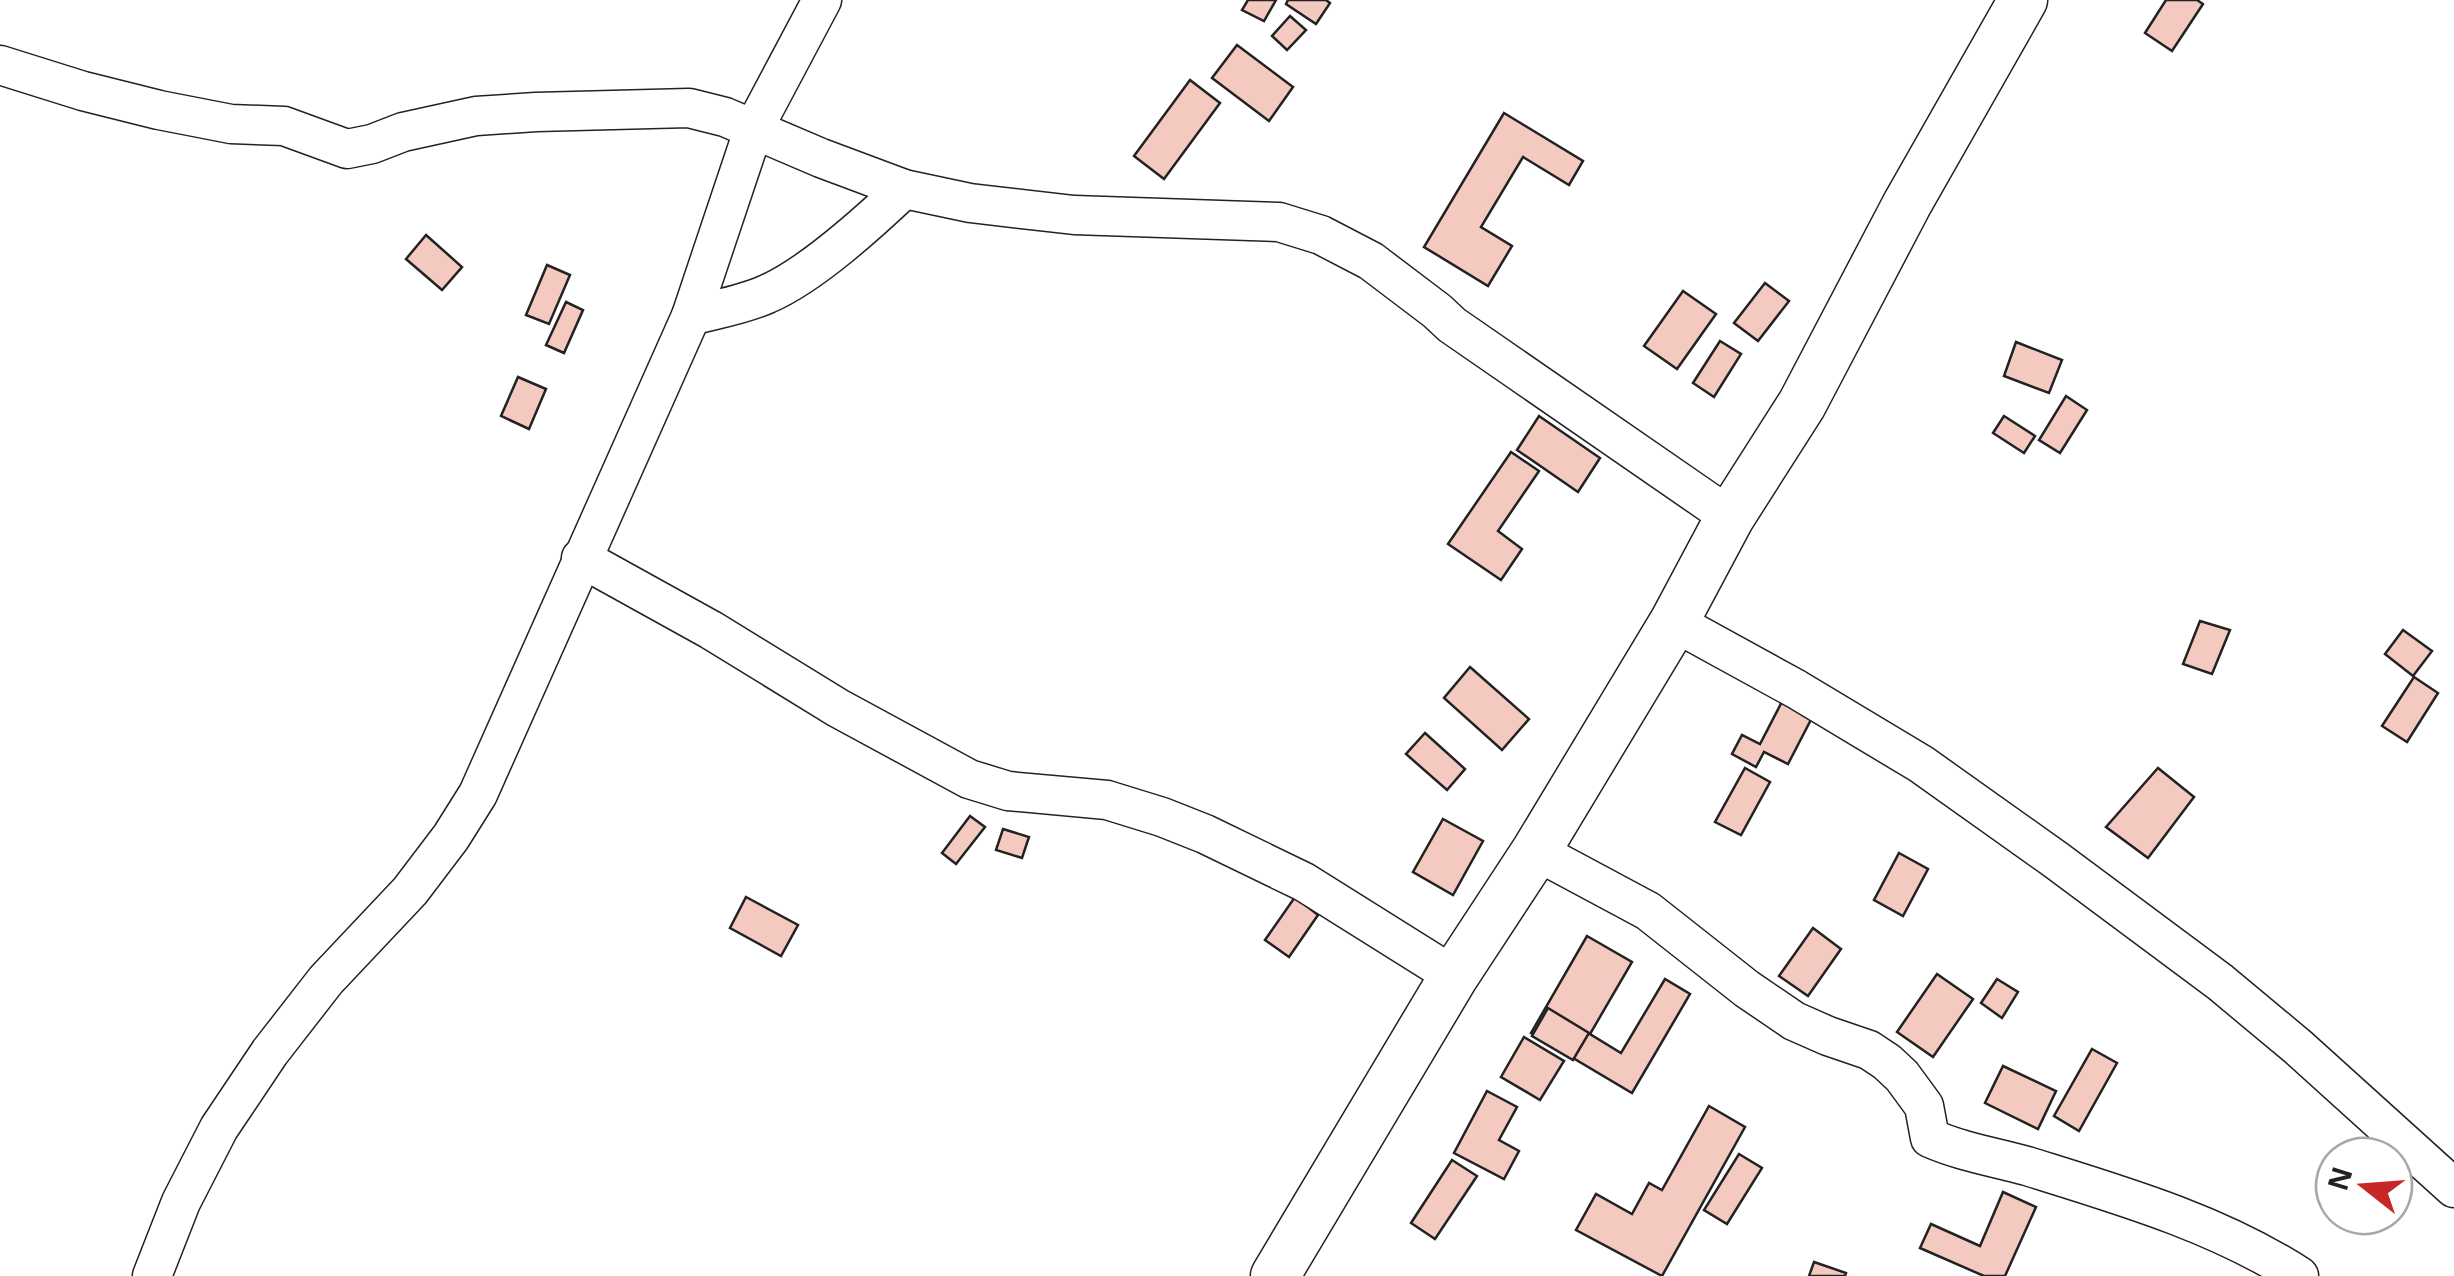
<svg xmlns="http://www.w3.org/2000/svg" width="2454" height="1276" font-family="'Noto Sans',sans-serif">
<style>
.building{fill:#f3c9c0;stroke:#222;stroke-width:2.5}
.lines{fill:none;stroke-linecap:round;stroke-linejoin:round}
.minor-casing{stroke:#222;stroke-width:41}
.tertiary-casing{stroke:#222;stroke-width:51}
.minor{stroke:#fff;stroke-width:38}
.tertiary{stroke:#fff;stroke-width:48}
</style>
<rect width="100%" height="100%" fill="#fff"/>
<g class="building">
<polygon points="1248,0 1276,0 1264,21 1242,10"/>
<polygon points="1288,0 1326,0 1330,3 1316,24 1286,4"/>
<polygon points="2166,0 2197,0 2203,4 2172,51 2145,33"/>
<polygon points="1290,16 1306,30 1287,50 1272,36"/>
<polygon points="1237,45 1293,87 1269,121 1212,78"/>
<polygon points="1190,80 1220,103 1164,179 1134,156"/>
<polygon points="1504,113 1583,161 1569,185 1523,157 1481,227 1512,246 1488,286 1424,247"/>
<polygon points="426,235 462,267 442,290 406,259"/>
<polygon points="547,265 570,275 549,324 526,315"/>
<polygon points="1765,283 1789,301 1758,341 1734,323"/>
<polygon points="1683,291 1716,314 1677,369 1644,346"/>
<polygon points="566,302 583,310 564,353 546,345"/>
<polygon points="1720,341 1741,354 1714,397 1693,383"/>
<polygon points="2016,342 2062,360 2049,393 2004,376"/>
<polygon points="518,377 546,389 529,429 501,416"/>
<polygon points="2066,396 2087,410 2060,453 2039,440"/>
<polygon points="1539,416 1600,458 1578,492 1517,450"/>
<polygon points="2004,416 2035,436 2024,453 1993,433"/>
<polygon points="1511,452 1539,471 1498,531 1522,549 1501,580 1448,544"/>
<polygon points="2200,621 2230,630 2212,674 2183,664"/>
<polygon points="2403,630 2432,651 2413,676 2385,654"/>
<polygon points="1470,667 1529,719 1502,750 1444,698"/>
<polygon points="2414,677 2438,693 2407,742 2382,726"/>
<polygon points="1787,692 1817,708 1788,764 1764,752 1756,767 1732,754 1742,735 1760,744"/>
<polygon points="1425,733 1465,769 1447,790 1406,754"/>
<polygon points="1745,768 1770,782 1741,835 1715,822"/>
<polygon points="2158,768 2194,797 2148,858 2106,827"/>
<polygon points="970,816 985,827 956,864 942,853"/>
<polygon points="1443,819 1483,841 1453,895 1413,872"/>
<polygon points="1003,829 1029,837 1022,858 996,850"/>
<polygon points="1899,853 1928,869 1903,916 1874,900"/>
<polygon points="746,897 798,925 781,956 730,928"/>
<polygon points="1295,897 1318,915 1289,957 1265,940"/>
<polygon points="1813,928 1841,949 1808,996 1779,976"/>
<polygon points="1587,936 1632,962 1590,1034 1621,1053 1665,979 1690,994 1632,1093 1531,1033"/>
<polygon points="1937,974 1973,999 1933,1057 1897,1032"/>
<polygon points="1997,979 2018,992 2002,1018 1981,1003"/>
<polygon points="1548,1008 1589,1033 1573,1060 1532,1036"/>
<polygon points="1524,1037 1564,1061 1540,1100 1501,1077"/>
<polygon points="2092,1049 2117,1063 2079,1131 2054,1116"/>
<polygon points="2003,1066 2056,1091 2038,1129 1985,1103"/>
<polygon points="1487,1091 1517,1107 1499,1140 1519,1151 1504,1179 1454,1153"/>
<polygon points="1709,1106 1745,1127 1662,1276 1576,1230 1596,1194 1632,1214 1649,1183 1662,1190"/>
<polygon points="1739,1154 1762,1168 1727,1224 1704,1210"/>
<polygon points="1452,1160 1477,1176 1435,1239 1411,1223"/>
<polygon points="2003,1192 2036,1207 2005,1276 1984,1276 1920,1248 1931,1224 1980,1246"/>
<polygon points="1814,1262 1846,1273 1845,1276 1809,1276"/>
</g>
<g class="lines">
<g class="minor-casing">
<g id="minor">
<polyline points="0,65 83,91 159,110 231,124 284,126 347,149 372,144 403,132 476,116 536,112 689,108 725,117 821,158 904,189 970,203 1074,215 1279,222 1321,235 1371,261 1437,311 1452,325 1730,517"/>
<path d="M 691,316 C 716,309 743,305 767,294 C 811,275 868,223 904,189"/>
<polyline points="581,558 711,630 838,708 969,779 1008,791 1107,800 1162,817 1205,834 1304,882 1454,976"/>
<polyline points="1674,622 1796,689 1921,764 2056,860 2220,982 2298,1047 2454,1188"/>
<path d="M 1536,851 L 1648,911 L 1747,989 L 1794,1021 L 1828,1036 L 1869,1050 L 1887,1062 L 1902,1076 L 1924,1106 L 1930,1138 C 1962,1152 1994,1157 2027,1166 C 2120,1195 2217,1223 2299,1276"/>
<polyline points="152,1276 181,1202 219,1128 270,1052 326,980 410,891 451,837 478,794 691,316 754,128 822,0"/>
</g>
</g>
<g class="tertiary-casing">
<polyline id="tertiary" points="1275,1276 1454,976 1536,851 1674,622 1730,517 1802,404 1907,204 2023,0"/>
</g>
<use href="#minor" class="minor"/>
<use href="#tertiary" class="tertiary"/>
</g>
<g transform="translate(2364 1186) rotate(287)"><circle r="48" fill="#ffffff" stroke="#a7a7a7" stroke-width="2.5"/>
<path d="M0-8L18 38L0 25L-18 38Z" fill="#c62828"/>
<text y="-15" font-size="28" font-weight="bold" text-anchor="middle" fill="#222222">N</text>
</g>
</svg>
